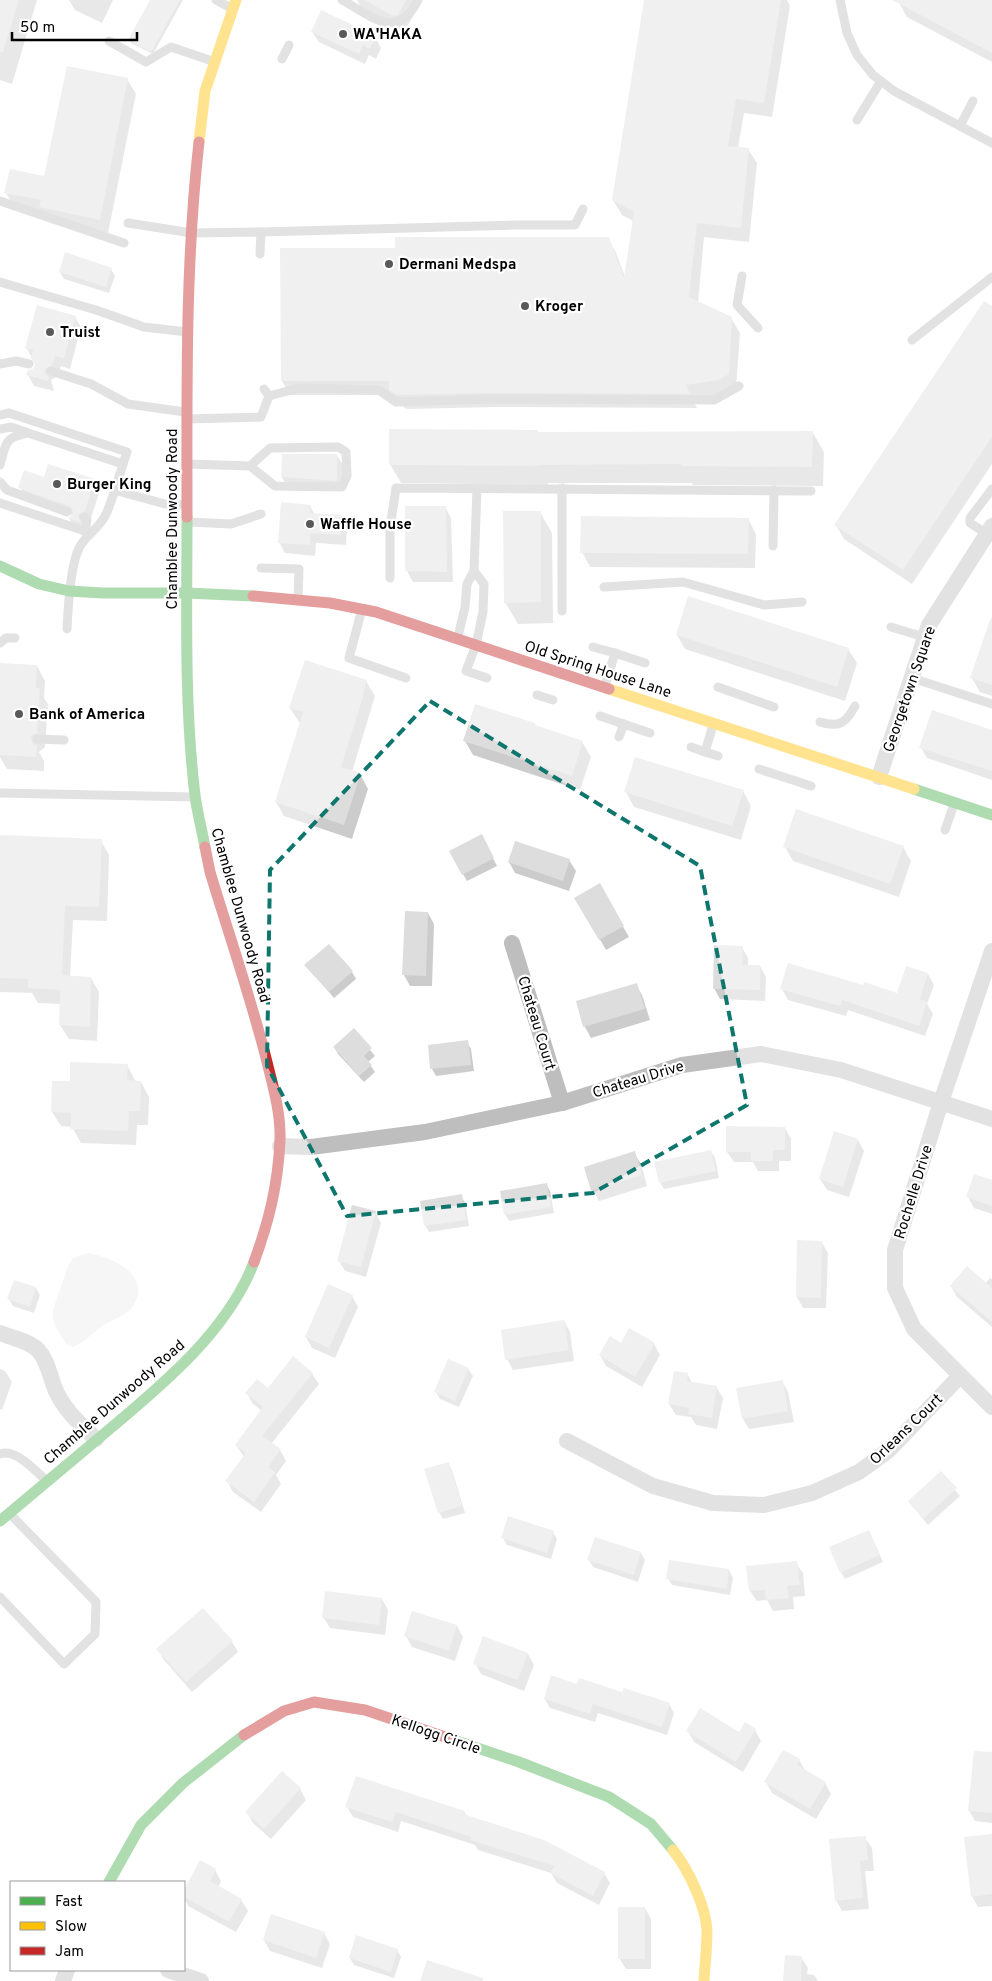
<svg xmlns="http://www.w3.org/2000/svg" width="992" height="1981" font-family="Overpass,sans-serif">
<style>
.green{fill:#eaeaea}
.shadow{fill:#0003}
.building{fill:#ddd}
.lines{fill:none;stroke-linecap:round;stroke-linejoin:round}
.lane{stroke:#bebebe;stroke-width:9}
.street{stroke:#bebebe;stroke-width:16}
.fast{stroke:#4caf50;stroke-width:11}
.slow{stroke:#ffc107;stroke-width:11}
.jam{stroke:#c62828;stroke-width:11}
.marked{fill:none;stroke:#0f766e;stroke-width:4;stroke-dasharray:10 6;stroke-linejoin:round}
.poi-dot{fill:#595959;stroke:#fff;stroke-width:2}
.labels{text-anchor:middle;stroke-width:4.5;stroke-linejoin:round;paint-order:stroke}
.poi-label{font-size:15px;font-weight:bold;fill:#000;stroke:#fff;text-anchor:start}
.street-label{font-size:15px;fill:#000;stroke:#fff}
</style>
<rect width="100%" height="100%" fill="#fff"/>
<path class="green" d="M 87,1253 C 111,1256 153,1275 133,1306 C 126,1317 111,1319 101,1327 C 91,1334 85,1342 73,1347 L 66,1344 L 56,1328 L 53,1319 L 53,1310 L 68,1266 L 73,1258 Z"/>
<g class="shadow">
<polygon points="0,0 37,0 12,84 0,80"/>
<polygon points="69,0 113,0 102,23 75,10"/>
<polygon points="151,0 183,0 153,54 131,43 130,40"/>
<polygon points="357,0 422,0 406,29 402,30 361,7"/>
<polygon points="645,0 787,0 790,6 772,117 744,113 738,148 748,149 757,163 749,242 704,237 698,303 731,318 740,333 736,389 727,394 692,399 697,408 497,407 407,409 399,404 394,395 290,395 282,381 396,250 608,238 616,253 625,277 633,221 622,215 613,200"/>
<polygon points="900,0 992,0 992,62 907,17 899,3"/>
<polygon points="312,32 375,37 381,48 376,59 369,55 365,64 319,42"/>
<polygon points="127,79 136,94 108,233 14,207 6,193 45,177"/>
<polygon points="111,269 115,276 109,293 64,279 60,272"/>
<polygon points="992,308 992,464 912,584 844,539 836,525"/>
<polygon points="75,317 81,327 70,369 61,366 58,376 51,380 54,391 34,386 28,375 36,365 26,347"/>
<polygon points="813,433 824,452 823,486 693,485 692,483 548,483 548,485 401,483 390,464 539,434"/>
<polygon points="283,455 337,456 344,466 342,491 288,488 282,477"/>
<polygon points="45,479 94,480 100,490 90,521 75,528 69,518 73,515 26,498 20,487"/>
<polygon points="310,506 315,515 341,516 347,527 346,545 316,543 315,556 285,553 279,542"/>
<polygon points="445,507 451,518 453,582 413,582 407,571"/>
<polygon points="540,512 552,533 553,623 518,624 505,602"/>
<polygon points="748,519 756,534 755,568 590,567 582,552"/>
<polygon points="992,617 992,696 980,692 972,678"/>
<polygon points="677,635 848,649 857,663 845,701 685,649"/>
<polygon points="0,664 37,666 45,681 44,698 48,704 45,747 39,752 44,761 44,771 7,769 0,757"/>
<polygon points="366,681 375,696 352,772 360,774 368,789 352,839 284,816 276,802 301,723 299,722 290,708"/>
<polygon points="535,724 536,727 582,742 591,757 580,790 473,755 465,741"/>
<polygon points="992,731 992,780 927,758 921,748"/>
<polygon points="743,791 751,806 741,840 634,807 626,792"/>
<polygon points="0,836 101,841 109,855 107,921 73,920 70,977 91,978 99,992 97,1041 69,1039 60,1025 61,1004 38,1003 32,993 0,992"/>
<polygon points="485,843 497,866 467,881 463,874"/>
<polygon points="785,847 903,847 911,861 899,897 793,861"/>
<polygon points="569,860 576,871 569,891 515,873 509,862"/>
<polygon points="599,885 629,937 606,950 576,898"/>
<polygon points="428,913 434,924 432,986 410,986 404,975"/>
<polygon points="742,947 748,958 748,966 760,966 766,977 765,1001 720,999 714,988"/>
<polygon points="306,965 352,972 356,979 334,998"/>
<polygon points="928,974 934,985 927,1004 933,1014 925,1036 848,1010 846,1016 788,1000 782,989 898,994"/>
<polygon points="636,985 642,995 650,1020 591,1038 585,1027 577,1002"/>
<polygon points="354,1030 375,1056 368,1062 375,1072 364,1082 338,1054 334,1047"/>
<polygon points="467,1042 471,1049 474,1071 436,1076 432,1069"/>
<polygon points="127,1065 136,1082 141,1082 149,1097 148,1125 137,1125 136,1145 81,1143 72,1127 61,1126 52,1112"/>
<polygon points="785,1128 791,1139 791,1161 779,1161 779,1171 758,1171 753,1162 734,1162 727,1152"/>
<polygon points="858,1140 864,1151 849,1197 827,1190 820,1179"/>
<polygon points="711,1151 715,1158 719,1178 664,1189 660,1182"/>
<polygon points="634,1153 641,1164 647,1186 599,1201 593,1190"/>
<polygon points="992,1182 992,1214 974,1208 968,1197"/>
<polygon points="546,1184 550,1191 554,1213 509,1221 505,1214"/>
<polygon points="461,1196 465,1203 469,1226 429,1232 425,1225"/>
<polygon points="375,1212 381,1223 366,1277 345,1271 339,1261"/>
<polygon points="822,1243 828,1253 826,1308 803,1308 797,1297"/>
<polygon points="990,1278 992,1279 992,1327 957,1297 951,1286 985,1284"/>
<polygon points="15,1281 36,1288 40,1295 34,1313 13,1306 9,1299"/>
<polygon points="352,1296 358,1307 335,1358 312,1348 306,1337"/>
<polygon points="564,1321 570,1332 574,1361 513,1370 507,1359"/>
<polygon points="621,1344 654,1344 660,1355 642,1387 606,1366 600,1355"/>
<polygon points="0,1369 5,1371 12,1382 2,1410 0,1409"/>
<polygon points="468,1369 473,1376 459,1407 440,1399 436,1392"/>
<polygon points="312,1374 319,1384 271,1444 280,1450 286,1461 276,1475 281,1484 261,1512 233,1492 227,1481 244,1457 236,1445 262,1411 253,1404 247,1393 268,1390"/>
<polygon points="688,1375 692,1383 716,1387 723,1398 717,1429 696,1425 691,1417 676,1415 669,1404"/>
<polygon points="782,1381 788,1392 794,1422 749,1429 743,1419"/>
<polygon points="448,1463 452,1470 465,1513 443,1519 439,1512"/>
<polygon points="941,1473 960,1496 928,1525 909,1502"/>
<polygon points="553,1532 557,1539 551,1559 507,1545 503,1538"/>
<polygon points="872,1538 883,1562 845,1579 841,1572"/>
<polygon points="595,1539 641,1553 645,1560 638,1582 593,1567 589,1560"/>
<polygon points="796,1563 803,1573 805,1596 793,1597 794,1609 773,1611 767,1600 757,1601 750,1591"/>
<polygon points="729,1570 733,1578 730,1595 672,1585 668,1578"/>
<polygon points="382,1599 388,1610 385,1635 330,1628 323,1617"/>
<polygon points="413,1612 457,1626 463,1637 455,1661 412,1647 406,1636"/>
<polygon points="232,1642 238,1652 192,1692 164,1660 158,1650"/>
<polygon points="528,1654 534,1665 524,1691 481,1674 475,1663"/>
<polygon points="578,1685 669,1704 674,1713 667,1735 598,1713 595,1722 550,1708 545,1699"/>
<polygon points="755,1730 761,1741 743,1772 694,1742 688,1731 739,1734"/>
<polygon points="992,1754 992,1823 975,1821 969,1810"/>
<polygon points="799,1760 806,1772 825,1783 831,1794 816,1819 772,1793 766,1782"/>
<polygon points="300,1789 306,1800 271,1839 253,1823 247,1812"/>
<polygon points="347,1807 464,1812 467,1816 544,1841 604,1873 610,1883 599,1905 557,1883 551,1873 478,1850 475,1845 401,1821 398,1832 353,1817"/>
<polygon points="992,1835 992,1906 978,1907 972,1896"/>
<polygon points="865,1838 872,1848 874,1871 865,1871 869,1909 842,1911 836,1900"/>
<polygon points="201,1862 215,1870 221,1881 218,1887 241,1900 248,1911 236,1932 188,1906 184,1898 184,1892"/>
<polygon points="645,1908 651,1919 651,1969 626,1969 619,1958"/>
<polygon points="324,1933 330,1944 322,1968 270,1951 264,1940"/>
<polygon points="397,1950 401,1957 394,1978 354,1965 350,1958"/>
<polygon points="801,1957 808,1968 807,1974 814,1975 818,1981 784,1981"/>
</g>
<g class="building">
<polygon points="0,0 19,0 3,52 0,52"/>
<polygon points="150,0 180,0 151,52 128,40"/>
<polygon points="364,0 406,0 398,15 393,16"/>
<polygon points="644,0 781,0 764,103 736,99 728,146 749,148 741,228 697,223 689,297 732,317 729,374 719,380 686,385 690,394 488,393 397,395 389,390 389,381 281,381 280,248 395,248 395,237 609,237 624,278 634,212 612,200"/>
<polygon points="892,0 992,0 992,53"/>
<polygon points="321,10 376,36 370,49 363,45 359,54 311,32"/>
<polygon points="67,66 128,78 100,220 39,207 41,200 4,193 10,169 44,176"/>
<polygon points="65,252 112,268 106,287 59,272"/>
<polygon points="984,301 992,306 992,437 903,570 834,525"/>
<polygon points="37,305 76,316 64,358 55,356 52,365 45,369 45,373 49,377 48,381 26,375 28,370 33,369 35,365 31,358 33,350 25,348"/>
<polygon points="389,429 538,430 538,432 813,431 812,467 681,466 681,464 538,465 538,466 389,465"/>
<polygon points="282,454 337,454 337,481 281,477"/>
<polygon points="48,464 95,479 85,511 78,515 80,522 68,518 73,514 72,508 69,506 18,488 24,470 44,477"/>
<polygon points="281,502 311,505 310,513 342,515 340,535 310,533 310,545 278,543"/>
<polygon points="405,506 446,506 447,572 405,571"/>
<polygon points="503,511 541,511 541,602 504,603"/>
<polygon points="581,516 749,518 748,554 580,553"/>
<polygon points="688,596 849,648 837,687 676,635"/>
<polygon points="990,620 992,621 992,685 970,678"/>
<polygon points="305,660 367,680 363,694 364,694 341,767 361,773 344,825 275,802 303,712 289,708"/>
<polygon points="0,663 37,665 36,688 40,688 37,733 32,735 31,739 33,744 37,745 36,757 0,755"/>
<polygon points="475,704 535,723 535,725 583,741 572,776 463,741"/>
<polygon points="932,710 992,730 992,771 919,748"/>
<polygon points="635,757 744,790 732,826 624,792"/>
<polygon points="796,809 904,846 890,884 783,847"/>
<polygon points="482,834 494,858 462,875 449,851"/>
<polygon points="0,835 102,839 99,907 65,906 62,975 91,977 90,1027 59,1025 60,990 28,988 28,979 0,978"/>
<polygon points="515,841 570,859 563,881 508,862"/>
<polygon points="600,883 624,926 599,940 574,898"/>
<polygon points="405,911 428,912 426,976 402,975"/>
<polygon points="329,944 353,971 329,992 304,965"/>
<polygon points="714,945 743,946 742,965 760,965 760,990 713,989"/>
<polygon points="788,963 863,985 864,982 897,993 906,966 928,973 920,999 927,1002 919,1026 842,1000 840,1006 780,989"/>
<polygon points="637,983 645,1009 583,1027 576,1001"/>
<polygon points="354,1028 372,1048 364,1056 372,1065 359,1076 333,1047"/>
<polygon points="468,1040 471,1065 430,1069 428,1045"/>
<polygon points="70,1062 128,1064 127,1080 141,1081 140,1111 129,1111 128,1131 71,1129 71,1113 51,1112 52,1081 70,1081"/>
<polygon points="726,1126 785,1127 785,1150 773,1150 773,1161 751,1161 751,1152 726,1152"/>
<polygon points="834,1131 858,1139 843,1187 819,1179"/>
<polygon points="711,1150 716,1171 659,1183 654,1162"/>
<polygon points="635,1151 642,1175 591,1191 584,1167"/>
<polygon points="974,1174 992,1180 992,1206 966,1197"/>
<polygon points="547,1183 551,1207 504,1215 500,1191"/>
<polygon points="462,1194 466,1220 424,1226 420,1201"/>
<polygon points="352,1205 376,1211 361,1267 337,1261"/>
<polygon points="797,1240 822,1241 821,1298 796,1297"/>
<polygon points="967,1266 992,1288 992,1322 950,1286"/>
<polygon points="14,1280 36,1287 30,1307 7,1299"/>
<polygon points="328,1284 353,1295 329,1348 305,1337"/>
<polygon points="564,1320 569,1350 505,1360 501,1330"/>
<polygon points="629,1328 655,1343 635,1377 599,1355 610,1336 621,1343"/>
<polygon points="293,1356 313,1373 262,1436 281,1449 268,1467 275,1472 254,1502 225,1481 246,1453 235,1445 263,1407 245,1393 257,1379 268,1388"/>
<polygon points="448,1359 469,1368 455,1401 434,1392"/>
<polygon points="674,1371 688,1373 687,1381 717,1386 712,1418 688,1414 689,1408 668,1404"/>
<polygon points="783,1380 788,1411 742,1419 736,1388"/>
<polygon points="449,1462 462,1506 438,1513 424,1469"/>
<polygon points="941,1471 957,1488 923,1519 908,1501"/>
<polygon points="508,1516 554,1531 547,1553 501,1538"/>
<polygon points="869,1530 880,1555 840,1573 829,1547"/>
<polygon points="595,1537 641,1552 634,1575 587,1560"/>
<polygon points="669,1560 729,1569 727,1589 666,1579"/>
<polygon points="797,1561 800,1585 787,1586 789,1598 766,1600 765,1590 749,1591 746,1566"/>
<polygon points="325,1591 382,1598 379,1625 322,1618"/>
<polygon points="203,1608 233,1641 186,1682 156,1649"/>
<polygon points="412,1611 457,1625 449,1651 404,1636"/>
<polygon points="483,1636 528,1653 518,1680 473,1664"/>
<polygon points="551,1675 577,1684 579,1678 622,1692 624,1688 670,1703 662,1727 593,1704 590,1714 544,1699"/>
<polygon points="700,1708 739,1732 745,1722 756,1729 736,1762 686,1731"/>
<polygon points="783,1750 800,1759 797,1765 826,1782 810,1809 764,1782"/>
<polygon points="974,1751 992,1752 992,1813 968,1811"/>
<polygon points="282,1771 301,1788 264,1829 245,1812"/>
<polygon points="356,1776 465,1811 463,1814 544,1840 605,1872 593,1896 550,1873 554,1866 470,1840 471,1837 396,1812 392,1822 345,1807"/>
<polygon points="992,1834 992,1894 971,1897 964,1837"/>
<polygon points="866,1836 868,1860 860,1861 863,1898 835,1901 829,1839"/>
<polygon points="200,1860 216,1869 210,1881 242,1899 229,1922 184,1897 184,1890"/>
<rect x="618" y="1907" width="27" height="52"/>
<polygon points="271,1914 325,1932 316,1958 263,1940"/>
<polygon points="356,1935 398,1949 391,1972 349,1958"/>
<polygon points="785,1955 802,1956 801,1981 783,1981"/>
<polygon points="427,1960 483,1978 483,1981 420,1981"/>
</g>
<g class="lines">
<g class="lane">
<polyline points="216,0 231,8"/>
<path d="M 342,0 C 372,16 397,42 418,0"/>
<polyline points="840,0 847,33 857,55 873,75 894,91 992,143"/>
<polyline points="109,41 146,62 171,47 215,62"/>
<polyline points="282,59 289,45"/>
<polyline points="857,120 881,81"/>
<polyline points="960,126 973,101"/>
<polyline points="0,201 124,243"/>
<polyline points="128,223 192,233 261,232 260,254"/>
<polyline points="261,232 517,225 575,225 583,209"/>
<polyline points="742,276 737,305 758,328"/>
<polyline points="0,282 96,310 144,327 187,332"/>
<polyline points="912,340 992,277"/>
<polyline points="0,364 16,361 29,364"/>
<polyline points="51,371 91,384 128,404 185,412"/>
<polyline points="269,396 299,388 379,390 396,402 488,399 714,400 739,386"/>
<path d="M 0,415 L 9,413 L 127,452 C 120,472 115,493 107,512 C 100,529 87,533 79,548 C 70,567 68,607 67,629"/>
<polyline points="187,419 261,417 269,396 264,389"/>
<polyline points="0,429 11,427 26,432"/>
<polyline points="187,464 250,466 275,486 342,487 347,476 346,452 338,447 270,448 250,466"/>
<path d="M 0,465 C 6,444 4,437 28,433 L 123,464"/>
<polyline points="0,482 7,490 67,512"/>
<polyline points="114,490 165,504 187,505"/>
<polyline points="0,503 85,531 89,535"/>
<polyline points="84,517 87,520 85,531"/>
<polyline points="188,522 231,524 261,514"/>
<polyline points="987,534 970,523 970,518 992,489"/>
<polyline points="773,546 774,490"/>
<polyline points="261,568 299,569 298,599"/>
<polyline points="474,571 484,584 483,612 476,645 466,671 487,678"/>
<polyline points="390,578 390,528 396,488 811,491"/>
<polyline points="604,587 683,582 764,605 802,602"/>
<polyline points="362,609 349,658 406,678"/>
<polyline points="562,611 562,488"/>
<polyline points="891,627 924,637"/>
<polyline points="458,637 465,607 467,584 474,571 477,488"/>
<polyline points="0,643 6,638 15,638"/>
<polyline points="593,647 615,653"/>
<polyline points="912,678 992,704"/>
<polyline points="605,686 615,653 645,663"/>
<polyline points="718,687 774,707"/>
<polyline points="537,695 553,700"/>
<polyline points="600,716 650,733"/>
<path d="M 820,722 C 839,728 846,723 855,706"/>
<polyline points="619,737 624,724"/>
<polyline points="37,739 64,740"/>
<polyline points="691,747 705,752 713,725"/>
<polyline points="705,752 718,756"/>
<polyline points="759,769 811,786"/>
<polyline points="0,793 195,797"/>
<polyline points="945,830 954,804"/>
<path d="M 0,1454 C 16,1448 35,1471 47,1481"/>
<polyline points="0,1597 64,1664 95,1634 96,1602 9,1513"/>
</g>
<g class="street">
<polyline points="879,777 929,625 992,526"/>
<polyline points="512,943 562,1103"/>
<polyline points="992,951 941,1102 895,1250 895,1288 914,1329 992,1407"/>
<polyline points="280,1146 311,1147 425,1132 562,1103 682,1065 761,1054 841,1070 992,1119"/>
<path d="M 0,1333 C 12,1338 29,1341 38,1350 C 48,1361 50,1376 55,1389 C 64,1410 80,1424 96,1439"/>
<polyline points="567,1441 653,1486 713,1503 764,1505 812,1493 859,1472 889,1450 960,1376"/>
<polyline points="168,1970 201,1981"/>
<polyline points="63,1981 67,1970"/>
</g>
<g class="fast">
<path d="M 187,517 C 187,609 184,704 195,795 C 197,812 202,830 205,847"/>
<polyline points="0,566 39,584 69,591 103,593 187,593 253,596"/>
<polyline points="914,789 992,815"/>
<path d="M 0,1521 C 33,1493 66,1466 99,1438 C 156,1390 227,1334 254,1262"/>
<polyline points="454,1740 519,1762 609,1797 651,1824 673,1850"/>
<polyline points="109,1882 141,1825 183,1783 244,1735"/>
</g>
<g class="slow">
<polyline points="199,142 205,91 236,0"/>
<polyline points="609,689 914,789"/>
<path d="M 673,1850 C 688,1869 706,1906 707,1931 C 707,1947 705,1964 704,1981"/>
</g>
<g class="jam">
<path d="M 187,517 C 187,392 185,266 199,142"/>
<polyline points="253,596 330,603 376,612 609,689"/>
<path d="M 205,847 L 210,872 C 229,935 251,998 267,1062 C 273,1086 281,1114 280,1140 C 278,1185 269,1221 254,1262"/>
<polyline points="244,1735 284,1711 314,1702 365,1710 454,1740"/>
</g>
</g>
<path d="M0 0H992V1981H0ZM 430,701 L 700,866 L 747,1105 L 593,1193 L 347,1216 L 267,1066 L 270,870 Z" fill="#fff" fill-opacity=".55" fill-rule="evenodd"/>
<path class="marked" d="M 430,701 L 700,866 L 747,1105 L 593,1193 L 347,1216 L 267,1066 L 270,870 Z"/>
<g class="poi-dot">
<circle cx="343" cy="34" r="5"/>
<circle cx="389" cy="264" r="5"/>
<circle cx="525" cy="306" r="5"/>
<circle cx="50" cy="332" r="5"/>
<circle cx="57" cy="484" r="5"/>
<circle cx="310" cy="524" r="5"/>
<circle cx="19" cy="714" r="5"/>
</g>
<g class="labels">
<g class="poi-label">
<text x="353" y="39">WA'HAKA</text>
<text x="399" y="269">Dermani Medspa</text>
<text x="535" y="311">Kroger</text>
<text x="60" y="337">Truist</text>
<text x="67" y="489">Burger King</text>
<text x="320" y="529">Waffle House</text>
<text x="29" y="719">Bank of America</text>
</g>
<g class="street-label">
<text transform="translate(172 519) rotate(-90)" y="5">Chamblee Dunwoody Road</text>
<text transform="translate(598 669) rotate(18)" y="5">Old Spring House Lane</text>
<text transform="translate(909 689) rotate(-71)" y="5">Georgetown Square</text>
<text transform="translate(241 915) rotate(74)" y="5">Chamblee Dunwoody Road</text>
<text transform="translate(537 1023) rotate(73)" y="5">Chateau Court</text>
<text transform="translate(638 1079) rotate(-17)" y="5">Chateau Drive</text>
<text transform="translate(913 1192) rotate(-73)" y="5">Rochelle Drive</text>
<text transform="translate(114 1402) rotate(-41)" y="5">Chamblee Dunwoody Road</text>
<text transform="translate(906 1429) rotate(-44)" y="5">Orleans Court</text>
<text transform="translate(436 1734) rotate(19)" y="5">Kellogg Circle</text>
</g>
</g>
<rect x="10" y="1881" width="175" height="90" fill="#ffffff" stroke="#999999"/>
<rect x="20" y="1897" width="25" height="8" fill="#4caf50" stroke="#999999"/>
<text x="55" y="1906" font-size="15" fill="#000000">Fast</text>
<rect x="20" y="1922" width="25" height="8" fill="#ffc107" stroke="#999999"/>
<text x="55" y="1931" font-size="15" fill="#000000">Slow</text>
<rect x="20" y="1947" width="25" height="8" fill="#c62828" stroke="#999999"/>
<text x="55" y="1956" font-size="15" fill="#000000">Jam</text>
<path d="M12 32v8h125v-8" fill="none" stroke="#000000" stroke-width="2.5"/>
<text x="20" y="32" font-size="15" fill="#000000" stroke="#ffffff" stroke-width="4" paint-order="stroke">50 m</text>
</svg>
